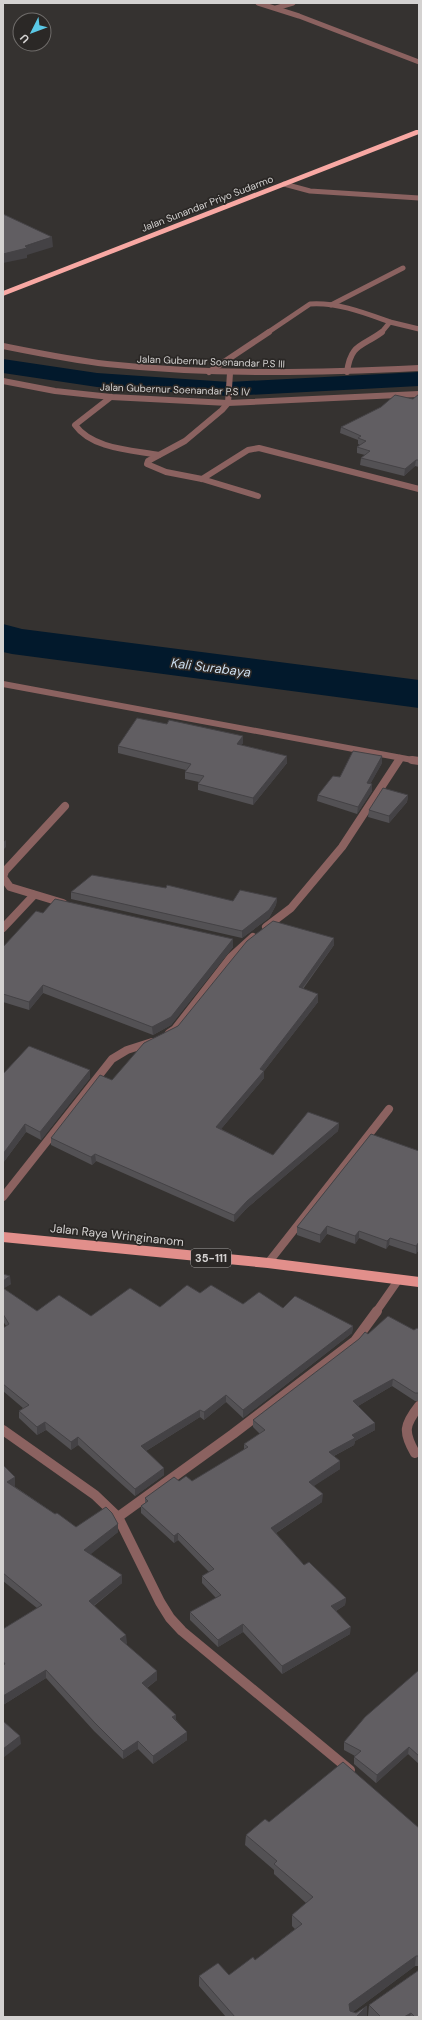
<svg xmlns="http://www.w3.org/2000/svg" width="422" height="2020" font-family="'DM Sans',sans-serif">
<style>
.lines{fill:none;stroke-linecap:round;stroke-linejoin:round}
.canal{fill:#02192c;fill-rule:evenodd}
.river{fill:#02192c;fill-rule:evenodd}
.street-far3{stroke:#8b6260;stroke-width:5}
.street-far2{stroke:#8b6260;stroke-width:6}
.street-far1{stroke:#8b6260;stroke-width:8}
.street{stroke:#8b6260;stroke-width:10}
.primary{stroke:#e28f8b;stroke-width:10}
.highway{fill:#f8a8a3;fill-rule:evenodd}
.wall{fill:#535154}
.shaded-wall{fill:#444245}
.building{fill:#615e62;stroke:#444245}
.labels{text-anchor:middle;stroke-width:3.5;stroke-linejoin:round;paint-order:stroke}
.far-street-label{font-size:10px;fill:#d4d2d1;stroke:#2b2826}
.shield{fill:#2b2826;stroke:#a19f9e;stroke-width:1}
.shield-label{font-size:11px;font-weight:bold;fill:#d4d2d1}
.street-label{font-size:12px;fill:#d4d2d1;stroke:#2b2826}
.water-label{font-size:13px;font-style:italic;fill:#ccdeef;stroke:#2b2826}
</style>
<rect width="100%" height="100%" fill="#353230"/>
<g class="lines">
<polygon class="canal" points="3,359 97,373 229,382 419,372 419,386 229,396 97,387 3,373"/>
<polygon class="river" points="3,624 22,629 419,680 419,708 12,654 3,652"/>
<g class="street-far3">
<polyline points="258,3 299,16 419,62"/>
<polyline points="276,8 293,3"/>
<polyline points="284,184 310,191 419,198"/>
<polyline points="331,305 403,268"/>
<polyline points="390,322 419,329"/>
<path d="M 267,333 L 310,304 C 337,302 365,313 390,322 L 381,333"/>
</g>
<g class="street-far2">
<path d="M 3,346 C 38,353 72,360 107,364 C 211,375 315,373 419,368"/>
<polyline points="209,372 269,332"/>
<path d="M 347,372 C 351,343 362,347 382,332"/>
<polyline points="230,373 228,403 222,410 185,441 148,461 147,464 166,472 202,479 258,496"/>
<polyline points="3,381 55,391 111,397 228,403 419,394"/>
<path d="M 111,397 L 75,425 C 92,449 132,450 159,455"/>
<polyline points="202,479 248,450 259,448 419,489"/>
<polyline points="3,684 418,761"/>
<polyline points="398,761 400,758"/>
</g>
<g class="street-far1">
<polyline points="412,760 419,761"/>
<polyline points="63,903 10,887 3,877 5,871 65,806"/>
<polyline points="266,927 291,908 342,847 399,760"/>
<polyline points="3,928 34,895"/>
<polyline points="169,1033 175,1029 231,957 253,937"/>
<polyline points="3,1197 112,1059 127,1050 152,1042"/>
<polyline points="268,1263 389,1109"/>
<polyline points="376,1312 399,1279"/>
</g>
<g class="street">
<polyline points="3,1430 95,1495 118,1517 160,1602 170,1618 182,1631 350,1770"/>
<path d="M 415,1453 C 403,1432 404,1425 419,1406"/>
<polyline points="118,1517 233,1434 355,1341 377,1311"/>
</g>
<polyline class="primary" points="3,1237 268,1263 419,1282"/>
<polygon class="highway" points="416,130 419,130 419,134 3,296 3,291"/>
</g>
<g class="wall">
<polygon points="419,394 419,467 415,466 404,476 360,465 361,458 365,455 357,453 357,447 360,445 358,444 358,440 340,433 341,427 413,399"/>
<polygon points="243,743 241,745 287,756 287,763 253,805 198,790 198,784 199,782 185,779 185,772 186,770 118,753 118,746"/>
<polygon points="382,763 370,784 372,784 372,791 357,814 317,801 318,795 340,777"/>
<polygon points="408,795 407,802 389,823 368,817 369,810"/>
<polygon points="71,892 233,901 277,898 276,905 269,918 242,938 71,899"/>
<polygon points="43,913 233,947 171,1025 153,1035 43,993 29,1010 3,1002 3,947"/>
<polygon points="334,938 334,945 303,989 318,994 318,1002 264,1071 264,1078 221,1129 273,1155 339,1123 338,1131 247,1208 234,1222 96,1161 92,1165 51,1145 51,1138 112,1080 178,1026"/>
<polygon points="3,1074 90,1078 41,1140 26,1132 3,1163"/>
<polygon points="371,1134 419,1249 416,1254 389,1245 386,1249 359,1238 355,1244 327,1234 320,1243 297,1235 297,1227"/>
<polygon points="3,1274 11,1284 3,1288 37,1311 91,1316 160,1307 200,1293 243,1304 283,1308 353,1326 352,1333 243,1418 226,1402 204,1420 200,1417 146,1451 164,1468 164,1475 135,1496 78,1445 71,1450 46,1430 37,1435 19,1418 19,1411 23,1408 3,1391 3,1328 6,1326 3,1321"/>
<polygon points="419,1329 419,1401 415,1401 392,1386 358,1406 375,1423 375,1430 355,1441 354,1445 334,1456 340,1461 340,1469 313,1486 322,1502 276,1533 304,1565 346,1598 345,1605 336,1611 350,1634 282,1674 243,1632 218,1647 190,1620 190,1612 216,1598 202,1583 202,1576 209,1572 178,1540 174,1543 141,1513 141,1506 145,1503 145,1498 179,1481 192,1481 244,1450 244,1444 260,1434 253,1427 253,1420 368,1334 414,1330"/>
<polygon points="3,1465 15,1477 15,1485 14,1486 55,1514 76,1527 118,1524 118,1532 90,1554 122,1583 94,1606 127,1643 126,1644 157,1680 147,1688 176,1715 176,1720 187,1732 187,1740 153,1764 138,1749 123,1759 94,1731 46,1678 3,1705 3,1629 37,1608 3,1581"/>
<polygon points="419,1670 419,1764 408,1754 376,1783 354,1764 354,1757 355,1756 344,1750 344,1742"/>
<polygon points="269,1822 419,1828 419,1966 415,1966 353,2012 356,2013 367,2006 367,2017 226,2017 199,1986 199,1976 229,1975 255,1960 295,1929 292,1926 292,1915 306,1903 274,1874 274,1870 245,1845 246,1835"/>
<polygon points="419,1970 419,2017 370,2017 368,2016 369,2005"/>
</g>
<g class="shaded-wall">
<polygon points="52,237 53,247 27,255 27,258 3,263 3,254"/>
<polygon points="416,460 415,466 404,476 405,469"/>
<polygon points="243,736 243,743 237,750 237,744"/>
<polygon points="287,756 287,763 253,805 253,798"/>
<polygon points="382,756 382,763 367,790 367,783"/>
<polygon points="372,784 372,791 357,814 358,807"/>
<polygon points="408,795 407,802 389,823 389,816"/>
<polygon points="6,840 6,847 3,850 3,842"/>
<polygon points="277,898 276,905 269,918 242,938 242,931"/>
<polygon points="334,938 334,945 298,994 299,987"/>
<polygon points="233,939 233,947 171,1025 153,1035 152,1027"/>
<polygon points="43,985 43,993 29,1010 29,1002"/>
<polygon points="318,994 318,1002 264,1071 264,1078 216,1135 216,1127"/>
<polygon points="90,1070 90,1078 41,1140 40,1132"/>
<polygon points="339,1123 338,1131 247,1208 234,1222 234,1215 247,1201"/>
<polygon points="25,1124 26,1132 3,1163 3,1154"/>
<polygon points="95,1154 96,1161 92,1165 91,1157"/>
<polygon points="327,1226 327,1234 320,1243 320,1235"/>
<polygon points="359,1231 359,1238 355,1244 355,1236"/>
<polygon points="390,1238 389,1245 386,1249 387,1241"/>
<polygon points="419,1242 419,1249 416,1254 416,1246"/>
<polygon points="10,1276 11,1284 3,1289 3,1281"/>
<polygon points="353,1326 352,1333 243,1418 243,1410"/>
<polygon points="393,1379 392,1386 353,1409 353,1401"/>
<polygon points="226,1395 226,1402 204,1420 204,1412"/>
<polygon points="200,1410 200,1417 141,1454 141,1446"/>
<polygon points="45,1422 46,1430 37,1435 37,1427"/>
<polygon points="375,1423 375,1430 355,1441 354,1445 328,1459 329,1452 352,1435"/>
<polygon points="78,1437 78,1445 71,1450 71,1442"/>
<polygon points="340,1461 340,1469 308,1490 309,1482"/>
<polygon points="164,1468 164,1475 135,1496 135,1489"/>
<polygon points="15,1477 15,1485 8,1490 7,1482"/>
<polygon points="323,1494 322,1502 271,1536 271,1528"/>
<polygon points="118,1524 118,1532 85,1559 84,1550"/>
<polygon points="178,1533 178,1540 174,1543 174,1536"/>
<polygon points="122,1575 122,1583 89,1609 89,1601"/>
<polygon points="346,1598 345,1605 331,1614 331,1606"/>
<polygon points="243,1624 243,1632 218,1647 218,1640"/>
<polygon points="351,1627 350,1634 282,1674 282,1666"/>
<polygon points="126,1635 127,1643 120,1648 120,1639"/>
<polygon points="46,1670 46,1678 3,1705 3,1696"/>
<polygon points="157,1671 157,1680 142,1691 142,1683"/>
<polygon points="176,1715 176,1723 172,1717"/>
<polygon points="187,1732 187,1740 153,1764 153,1756"/>
<polygon points="20,1736 21,1744 3,1758 3,1749"/>
<polygon points="138,1741 138,1749 123,1759 123,1751"/>
<polygon points="409,1747 408,1754 376,1783 377,1775"/>
<polygon points="416,1956 415,1966 349,2015 349,2004"/>
<polygon points="367,2006 367,2017 356,2017"/>
<polygon points="411,2013 410,2017 404,2017"/>
</g>
<g class="building">
<polygon points="3,214 52,237 25,246 27,248 3,254"/>
<polygon points="419,394 419,460 416,460 405,469 361,458 370,451 357,447 366,441 358,438 361,436 341,427 381,407 395,395 413,399"/>
<polygon points="137,718 167,724 169,720 243,736 237,744 287,756 253,798 198,784 204,776 185,772 191,764 118,746"/>
<polygon points="353,751 382,756 367,783 372,784 358,807 318,795 333,776 340,777"/>
<polygon points="383,788 408,795 389,816 369,810"/>
<polygon points="92,875 166,888 167,885 233,901 240,890 277,898 269,910 242,931 71,892"/>
<polygon points="55,899 233,939 171,1017 152,1027 43,985 29,1002 3,994 3,947 36,911 43,913"/>
<polygon points="273,921 334,938 299,987 318,994 260,1069 264,1071 216,1127 273,1155 308,1112 339,1123 247,1201 234,1215 95,1154 91,1157 51,1138 100,1075 112,1080 144,1043 178,1026 247,941"/>
<polygon points="29,1046 90,1070 40,1132 25,1124 3,1154 3,1074"/>
<polygon points="371,1134 419,1151 419,1242 416,1246 390,1238 387,1241 359,1231 355,1236 327,1226 320,1235 297,1227"/>
<polygon points="3,1274 10,1276 3,1281"/>
<polygon points="187,1285 200,1293 211,1285 243,1304 259,1292 283,1308 295,1296 353,1326 243,1410 226,1395 204,1412 200,1410 141,1446 164,1468 135,1489 78,1437 71,1442 45,1422 37,1427 19,1411 29,1405 3,1384 3,1328 9,1324 3,1314 3,1288 37,1311 59,1295 91,1316 130,1288 160,1307"/>
<polygon points="388,1316 414,1330 417,1328 419,1329 419,1393 415,1393 393,1379 353,1401 375,1423 352,1435 355,1438 329,1452 340,1461 309,1482 323,1494 271,1528 304,1565 309,1562 346,1598 331,1606 351,1627 282,1666 243,1624 218,1640 190,1612 221,1595 202,1576 214,1569 178,1533 174,1536 141,1506 148,1501 145,1498 174,1477 179,1481 186,1476 192,1481 248,1447 244,1444 265,1430 253,1420 359,1339 365,1332 368,1334"/>
<polygon points="3,1465 15,1477 7,1482 55,1514 57,1513 76,1527 106,1507 112,1513 118,1524 84,1550 122,1575 89,1601 126,1635 120,1639 157,1671 142,1683 176,1715 172,1717 187,1732 153,1756 138,1741 123,1751 94,1722 46,1670 3,1696 3,1665 5,1664 3,1661 3,1629 42,1605 3,1573"/>
<polygon points="419,1670 419,1756 409,1747 377,1775 354,1757 361,1751 344,1742 365,1717"/>
<polygon points="3,1721 20,1736 3,1749"/>
<polygon points="343,1762 419,1828 419,1956 416,1956 349,2004 350,2011 356,2013 367,2006 356,2017 235,2017 199,1976 218,1963 229,1975 253,1957 255,1960 302,1924 292,1915 313,1897 274,1864 277,1861 246,1835 265,1819 269,1822"/>
<polygon points="419,1970 419,2017 415,2017 411,2013 404,2017 381,2017 369,2005"/>
</g>
<g class="labels">
<g class="far-street-label">
<text transform="translate(207 203) rotate(-21)" y="4">Jalan Sunandar Priyo Sudarmo</text>
<text transform="translate(211 361) rotate(2)" y="4">Jalan Gubernur Soenandar P.S III</text>
<text transform="translate(175 389) rotate(2)" y="4">Jalan Gubernur Soenandar P.S IV</text>
</g>
<rect class="shield" x="191" y="1249" width="40" height="18" rx="3"/>
<g class="shield-label">
<text x="211" y="1262">35-111</text>
</g>
<g class="street-label">
<text transform="translate(117 1235) rotate(6)" y="4">Jalan Raya Wringinanom</text>
</g>
<g class="water-label">
<text transform="translate(211 667) rotate(7)" y="5">Kali Surabaya</text>
</g>
</g>
<rect width="422" height="2020" fill="none" stroke="#d4d2d1" stroke-width="8"/>
<g transform="translate(32 32) rotate(228)"><circle r="19" fill="#2b2826" stroke="#6f6c6a"/>
<path d="M0-3L7 15L0 10L-7 15Z" fill="#5ac8e6"/>
<text y="-6" font-size="11" font-weight="bold" text-anchor="middle" fill="#d4d2d1">U</text>
</g>
</svg>
